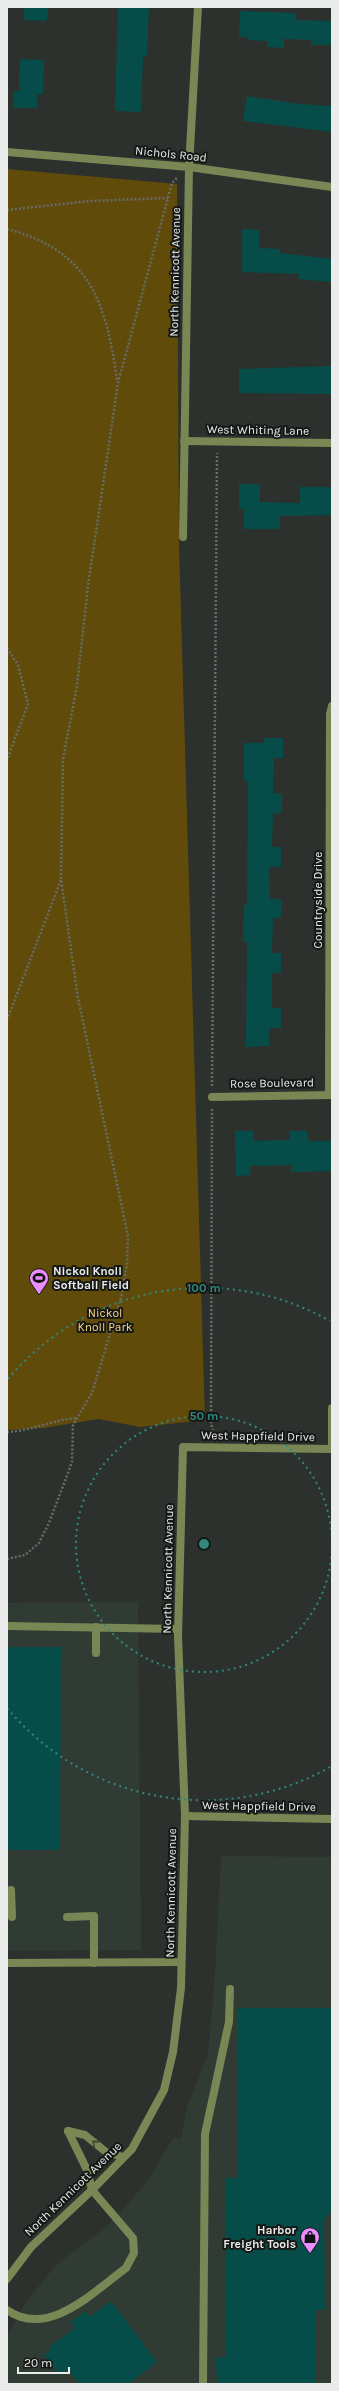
<svg xmlns="http://www.w3.org/2000/svg" width="339" height="2391" font-family="Karla,sans-serif">
<style>
.built{fill:#303b34}
.green{fill:#604b0a}
.building{fill:#064d49}
.lines{fill:none;stroke-linecap:round;stroke-linejoin:round}
.path{stroke:#686c69;stroke-width:2.5;stroke-dasharray:2 2;stroke-linecap:butt}
.service{stroke:#788754;stroke-width:8}
.minor{stroke:#788754;stroke-width:8}
.tertiary{stroke:#788754;stroke-width:8}
.oneway{stroke:#3d442f}
.ring{fill:none;stroke:#308881;stroke-width:2;stroke-dasharray:2 4}
.labels{text-anchor:middle;stroke-width:4;stroke-linejoin:round;paint-order:stroke}
.street-label{font-size:12px;fill:#e9ecea;stroke:#161816}
.poi-label{font-size:12px;font-weight:bold;fill:#e9ecea;stroke:#161816;text-anchor:start}
.park-label{font-size:12px;fill:#f8d784;stroke:#161816}
.centre{fill:#308881;stroke:#161816;stroke-width:2}
.ring-label{font-size:12px;text-anchor:middle;font-weight:bold;fill:#308881;stroke:#161816;stroke-width:4;stroke-linejoin:round;paint-order:stroke}
</style>
<rect width="100%" height="100%" fill="#2c312d"/>
<g class="built">
<polygon points="138,1602 141,1950 7,1951 7,1603"/>
<polygon points="221,1856 332,1857 332,2384 7,2384 7,2335 27,2301 55,2266 105,2228 128,2204 148,2180 174,2137 181,2139 187,2107 208,2055 215,1974"/>
</g>
<polygon class="green" points="7,169 177,184 179,547 205,1420 140,1427 99,1419 43,1428 7,1430"/>
<g class="building">
<polygon points="24,7 48,7 47,21 24,20"/>
<polygon points="118,7 149,7 147,56 143,56 141,112 115,111"/>
<polygon points="240,11 296,13 295,20 332,21 332,45 311,45 311,40 284,39 284,48 267,47 267,41 248,40 248,37 239,37"/>
<polygon points="20,59 44,60 43,94 37,94 37,108 13,108 14,90 19,91"/>
<polygon points="247,96 299,104 332,106 332,132 243,121"/>
<polygon points="242,229 259,230 259,248 280,249 280,253 332,259 332,282 298,279 299,274 242,272"/>
<polygon points="332,366 332,394 239,393 239,369"/>
<polygon points="239,484 260,484 260,502 300,503 300,487 332,487 332,515 280,516 280,529 244,529 244,509 239,509"/>
<polygon points="264,738 283,738 283,758 274,758 273,793 282,794 282,813 273,813 272,847 281,847 281,867 269,867 270,899 282,899 281,918 273,918 272,953 281,953 281,973 272,973 272,1008 281,1008 281,1028 269,1028 269,1046 246,1047 247,942 243,942 244,905 247,905 248,781 244,781 244,743 264,743"/>
<polygon points="235,1131 253,1131 254,1141 290,1140 290,1131 307,1131 308,1141 331,1141 331,1171 291,1172 291,1165 250,1166 250,1175 236,1176"/>
<polygon points="7,1647 61,1647 60,1850 7,1850"/>
<polygon points="237,2008 332,2008 332,2212 324,2219 325,2310 316,2310 316,2384 217,2384 216,2357 226,2357 225,2178 237,2178"/>
<polygon points="111,2301 157,2362 128,2384 79,2384 68,2369 60,2375 44,2355 51,2350 49,2347 75,2328 71,2322 85,2311 89,2317"/>
</g>
<g class="lines">
<g class="path">
<polyline points="7,210 90,201 168,198"/>
<path d="M 7,229 C 90,251 106,302 117,380"/>
<polyline points="7,648 18,665 28,704 7,760"/>
<polyline points="7,1020 61,880"/>
<polyline points="212,1086 217,453"/>
<polyline points="212,1109 211,1421 213,1435"/>
<path d="M 7,1432 C 31,1431 53,1420 76,1418"/>
<polyline points="7,1559 25,1555 39,1543 49,1523 68,1473 72,1462 73,1425 92,1393 122,1294 127,1264 128,1236 78,998 61,879 63,759 77,686 88,586 118,383 172,183 177,178"/>
</g>
<g class="service">
<polyline points="7,1626 178,1629"/>
<polyline points="96,1653 96,1627"/>
<polyline points="11,1890 12,1917"/>
<polyline points="67,1917 94,1916 94,1963"/>
<polyline points="7,1963 181,1962"/>
<polyline points="68,2131 85,2135 106,2152 123,2157"/>
<path d="M 7,2310 C 48,2339 93,2292 126,2268 L 134,2253 L 133,2238 L 92,2190 L 87,2170 L 68,2131"/>
<polyline points="203,2384 205,2134 229,2022 230,1989"/>
</g>
<g class="minor">
<polyline points="184,441 332,443"/>
<polyline points="183,537 189,167 198,7"/>
<polyline points="329,1095 330,714 332,706"/>
<polyline points="212,1097 332,1095"/>
<polyline points="332,1449 332,1408"/>
<polyline points="185,1816 332,1819"/>
<polyline points="7,2279 31,2247 92,2190 132,2149 164,2090 173,2052 181,1988 185,1816 178,1636 183,1447 332,1449"/>
</g>
<polyline class="tertiary" points="7,152 189,167 332,187"/>
</g>
<defs><path id="oneway-chevron" d="M-2-3.5L2.5 0L-2 3.5" fill="none" stroke-width="1.6" stroke-linecap="round" stroke-linejoin="round"/></defs>
<use class="oneway" href="#oneway-chevron" transform="translate(95 2143) rotate(-139)"/>
<g class="ring">
<path d="M332 1545A128 128 0 1 1 332 1543"/>
<path d="M330 1767A256 256 0 0 1 8 1709M8 1379A256 256 0 0 1 330 1321"/>
</g>
<defs>
<g id="stadium-pin" transform="scale(1)"><path d="M0 17L-7.5 6A9.5 9.5 0 1 1 7.5 6Z" fill="#ea8dfd" stroke="#161816"/><path d="M0-5a6.5 5 0 1 0 0 10a6.5 5 0 1 0 0-10ZM-3.5-1.8h7v3.6h-7Z" fill="#111"/></g>
<g id="shop-pin" transform="scale(1)"><path d="M0 17L-7.5 6A9.5 9.5 0 1 1 7.5 6Z" fill="#ea8dfd" stroke="#161816"/><path d="M-5-2.5h2.3a2.7 3.5 0 0 1 5.4 0H5L5.5 6h-11ZM-1.5-2.5h3a1.5 2.3 0 0 0-3 0Z" fill="#111"/></g>
</defs>
<g fill-rule="evenodd">
<use href="#stadium-pin" x="39" y="1278"/>
<use href="#shop-pin" x="310" y="2237"/>
</g>
<g class="labels">
<g class="street-label">
<text transform="translate(171 154) rotate(6)" y="4">Nichols Road</text>
<text transform="translate(175 272) rotate(-89)" y="4">North Kennicott Avenue</text>
<text transform="translate(258 430) rotate(1)" y="4">West Whiting Lane</text>
<text transform="translate(318 900) rotate(-90)" y="4">Countryside Drive</text>
<text transform="translate(272 1083) rotate(-1)" y="4">Rose Boulevard</text>
<text transform="translate(258 1436) rotate(1)" y="4">West Happfield Drive</text>
<text transform="translate(168 1569) rotate(-89)" y="4">North Kennicott Avenue</text>
<text transform="translate(259 1806) rotate(1)" y="4">West Happfield Drive</text>
<text transform="translate(171 1893) rotate(-89)" y="4">North Kennicott Avenue</text>
<text transform="translate(73 2189) rotate(-44)" y="4">North Kennicott Avenue</text>
</g>
<g class="poi-label">
<text x="53" y="1275">Nickol Knoll<tspan x="53" dy="14">Softball Field</tspan></text>
<text x="296" y="2234" text-anchor="end">Harbor<tspan x="296" dy="14">Freight Tools</tspan></text>
</g>
<g class="park-label">
<text x="105" y="1317">Nickol<tspan x="105" dy="14">Knoll Park</tspan></text>
</g>
</g>
<circle cx="204" cy="1544" r="6" class="centre"/>
<g class="ring-label">
<text x="204" y="1292">100 m</text>
<text x="204" y="1420">50 m</text>
</g>
<rect width="339" height="2391" fill="none" stroke="#e9ecea" stroke-width="16"/>
<path d="M18 2367v6h51v-6" fill="none" stroke="#e9ecea" stroke-width="2"/>
<text x="24" y="2367" font-size="12" fill="#e9ecea" stroke="#161816" stroke-width="3" paint-order="stroke">20 m</text>
</svg>
